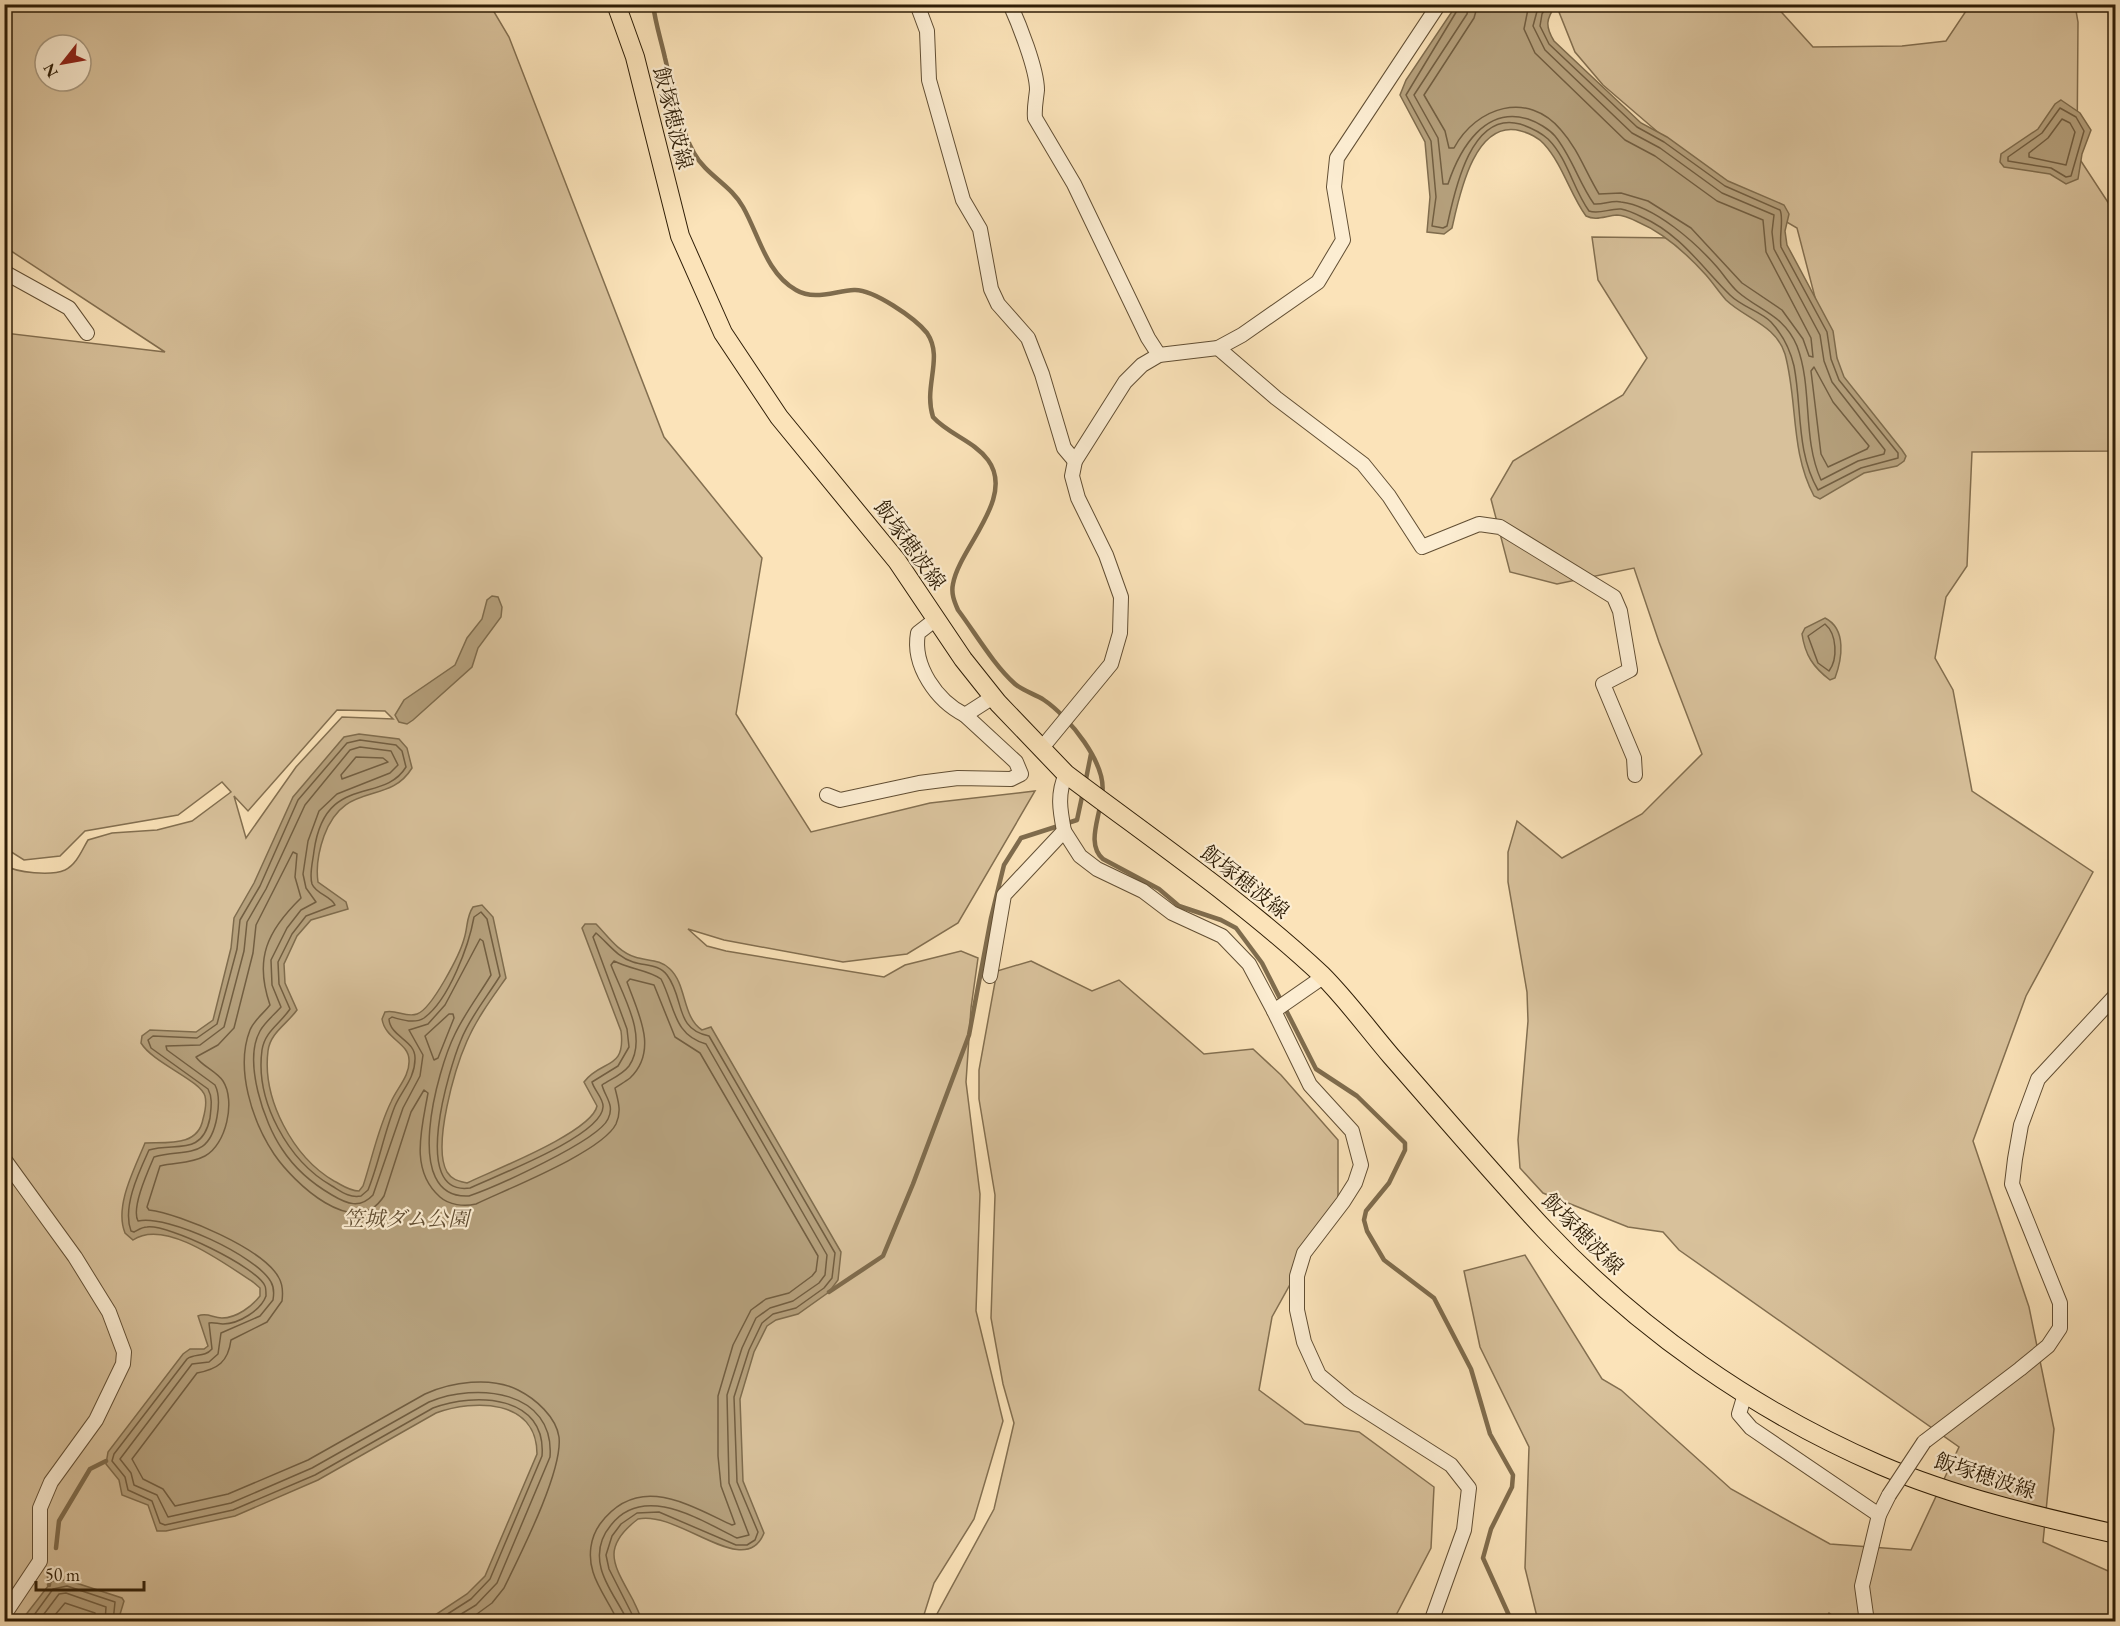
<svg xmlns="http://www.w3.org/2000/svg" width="2120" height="1626" font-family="'EB Garamond','Noto Serif JP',serif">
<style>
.green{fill:#d8c19b;stroke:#836f50;stroke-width:1.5;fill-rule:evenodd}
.water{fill:#b5a07c;stroke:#7f6c4d;stroke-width:1.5}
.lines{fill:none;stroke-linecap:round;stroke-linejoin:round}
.shore{stroke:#725e41;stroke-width:1.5}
.stream{stroke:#7f6c4d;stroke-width:4.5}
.minor-casing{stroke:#614e33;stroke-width:16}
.major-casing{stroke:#2e1d06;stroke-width:20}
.minor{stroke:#fcedd2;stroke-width:14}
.major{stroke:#fbe3b9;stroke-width:18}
.minor-bridge-casing{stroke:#614e33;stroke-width:16;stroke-linecap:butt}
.minor-bridge{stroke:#fcedd2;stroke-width:14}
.labels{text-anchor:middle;stroke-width:4.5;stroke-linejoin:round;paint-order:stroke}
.street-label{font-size:21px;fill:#2e1d06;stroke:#fcedd2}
.park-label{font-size:21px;font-style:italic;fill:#614e33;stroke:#fcedd2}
</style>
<rect width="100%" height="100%" fill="#fbe3b9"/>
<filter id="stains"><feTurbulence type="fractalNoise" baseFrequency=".00333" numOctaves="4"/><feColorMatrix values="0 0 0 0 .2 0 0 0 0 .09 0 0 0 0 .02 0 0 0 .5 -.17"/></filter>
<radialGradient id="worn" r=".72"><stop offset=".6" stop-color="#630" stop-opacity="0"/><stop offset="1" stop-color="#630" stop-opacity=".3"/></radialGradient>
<g class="green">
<path d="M 5,5 L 490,5 L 509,37 L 664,437 L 762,558 L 736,714 L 811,832 L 930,803 L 1035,791 L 958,923 L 907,954 L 843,962 L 724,940 L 688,929 L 707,946 L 726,951 L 884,977 L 905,965 L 961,951 L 978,958 L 971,1008 L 966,1082 L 980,1194 L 976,1311 L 1003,1421 L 974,1519 L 934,1583 L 922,1621 L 5,1621 L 4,865 C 17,873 51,876 65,870 C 77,864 82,850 88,840 L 112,833 L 157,830 L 192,821 L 231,792 L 222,782 L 178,815 L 85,831 L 60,856 L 24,860 L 5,848 L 5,333 L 165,352 L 5,247 ZM 45,45 L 81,45 L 81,81 L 45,81 ZM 337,710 L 385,711 L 393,719 L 342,717 L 296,767 L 246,838 L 234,796 L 248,811 Z"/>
<polygon points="1564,5 1775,5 1813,47 1902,46 1946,41 1970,5 2075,5 2078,22 2077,155 2115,213 2115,451 1972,452 1967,566 1946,597 1935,658 1953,690 1972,791 2093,872 2026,996 1973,1141 2029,1307 2054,1429 2043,1542 2115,1574 2115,1621 1842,1622 1829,1613 1824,1622 1538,1621 1525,1568 1529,1447 1480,1347 1464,1271 1525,1255 1602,1379 1621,1390 1731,1489 1830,1544 1911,1550 1959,1447 1679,1250 1663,1232 1628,1227 1543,1193 1520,1168 1518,1140 1528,1021 1527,992 1508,882 1508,852 1517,821 1562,858 1642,814 1702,754 1659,642 1634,568 1557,584 1510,572 1491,499 1513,461 1623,395 1647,358 1598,280 1592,237 1677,238 1832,363 1797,228 1709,176 1603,85 1575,52 1559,12"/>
<polygon points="1031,961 1092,991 1119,980 1204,1054 1253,1049 1281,1075 1338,1140 1338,1198 1272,1317 1259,1390 1305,1424 1359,1432 1434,1487 1431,1548 1393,1621 938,1622 937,1614 994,1509 1014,1423 1003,1384 991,1318 995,1195 979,1099 979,1070 997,971"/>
</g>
<g class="water">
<path d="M 1457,4 L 1556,5 C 1546,19 1545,26 1554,41 L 1641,123 L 1667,137 L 1728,181 L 1784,205 L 1789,214 L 1785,231 L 1787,245 L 1833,331 L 1837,358 L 1844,377 L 1902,450 L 1906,456 L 1904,461 L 1897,466 L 1864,473 L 1820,499 L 1814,496 C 1790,451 1798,402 1785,354 C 1776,325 1746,319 1726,300 C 1719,292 1713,283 1706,275 C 1687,254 1664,233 1638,222 C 1632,219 1623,215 1617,215 C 1605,216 1596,221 1586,216 C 1570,194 1563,165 1544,144 C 1539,138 1529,133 1521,131 C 1474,118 1459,197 1452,228 L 1444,234 L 1427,232 L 1430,197 L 1425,142 L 1400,95 L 1406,80 Z"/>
<polygon points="2061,100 2080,113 2091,130 2082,154 2078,179 2066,184 2050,174 2004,167 2000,162 2001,154 2038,129 2055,104"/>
<polygon points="492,596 498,597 502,607 501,617 478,648 472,667 413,720 407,724 399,722 395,715 404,700 455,665 467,638 482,619 487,600"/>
<path d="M 1825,618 C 1847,629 1842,659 1835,678 L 1830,680 C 1813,667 1805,655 1802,634 L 1805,628 Z"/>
<path d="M 359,734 L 399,739 L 407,748 L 412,768 C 388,807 345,779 324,836 C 319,850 316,868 318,882 L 346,902 L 348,909 L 311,920 L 297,936 L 284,964 L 285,983 L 297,1010 C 287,1024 270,1033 268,1051 C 262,1099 293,1157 334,1181 C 342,1185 349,1191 359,1191 L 363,1186 C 372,1159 378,1128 391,1102 C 397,1088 410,1076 409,1060 C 409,1043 385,1039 382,1019 L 385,1012 C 396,1009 406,1018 417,1014 C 432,1009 460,954 464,939 C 468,927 466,917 473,907 L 482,905 L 493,917 L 506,978 C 492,998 477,1018 467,1041 C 455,1068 432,1146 447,1172 C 452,1180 459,1181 467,1183 C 494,1170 592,1132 597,1106 L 584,1082 C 601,1059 626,1071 621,1031 L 582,928 L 585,924 L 596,924 C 607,935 618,952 635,957 C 647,961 660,959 670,969 C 687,985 682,1017 702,1030 L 711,1027 L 841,1252 L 838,1280 L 829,1292 L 798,1314 L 776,1320 L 767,1326 L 754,1352 L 740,1399 L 743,1481 L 764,1533 C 745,1581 679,1510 638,1519 C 600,1548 614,1565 633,1600 C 636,1607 641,1615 641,1621 L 426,1621 L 467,1594 L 485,1576 L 537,1454 C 537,1399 474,1399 436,1413 L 318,1480 L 235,1516 L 166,1531 L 157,1531 L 148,1505 L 122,1495 L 119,1480 L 106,1464 L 108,1452 L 183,1354 L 190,1349 L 204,1349 L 208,1346 L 198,1316 C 207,1312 213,1318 222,1318 C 237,1318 252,1306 260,1296 L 260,1288 L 253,1282 C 225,1264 165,1218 133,1240 L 125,1233 C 114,1206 135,1168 145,1143 C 167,1142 198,1147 203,1119 C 205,1112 207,1104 205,1096 C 200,1080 153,1063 141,1043 L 142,1036 L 150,1030 L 196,1032 L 213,1020 L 231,948 L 234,918 L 254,883 L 293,797 L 344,737 Z"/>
<polygon points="67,1580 122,1598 124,1601 118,1621 21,1621 52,1581"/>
</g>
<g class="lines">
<g class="shore">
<path d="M 1461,4 L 1406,95 L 1431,141 L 1436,197 L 1432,226 L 1443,228 L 1447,226 C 1454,194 1470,110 1520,124 C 1529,127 1540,132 1548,139 C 1568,159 1573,189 1589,211 C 1599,215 1610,208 1621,209 C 1627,210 1636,214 1642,217 C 1680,234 1701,266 1730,295 C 1742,307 1760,311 1771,322 C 1783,335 1790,349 1794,366 C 1802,407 1796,452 1818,490 L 1861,468 L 1898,458 L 1898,453 L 1839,380 L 1831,359 L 1827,332 L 1781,247 C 1779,236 1784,218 1780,210 L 1725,186 L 1664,142 L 1637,127 L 1549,44 L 1540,26 L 1542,14 L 1548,4"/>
<path d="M 1469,4 L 1467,14 L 1414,95 L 1438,138 L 1443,184 L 1448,184 C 1460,148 1485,106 1528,119 C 1537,122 1549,129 1555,136 C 1572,157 1579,183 1594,204 C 1603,205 1612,200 1621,202 C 1655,206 1696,243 1717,267 C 1724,275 1730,285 1738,292 C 1760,311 1784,315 1797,346 C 1813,388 1802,438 1821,480 L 1858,461 L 1884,454 L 1885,450 L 1832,382 L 1824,361 L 1820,335 L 1774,249 L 1772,232 L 1774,215 L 1722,193 L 1660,148 L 1632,133 L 1545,50 L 1533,26 L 1539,4"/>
<path d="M 1478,4 L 1474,18 L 1424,95 L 1445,131 L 1449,148 L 1454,148 C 1476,107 1528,90 1561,130 C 1578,149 1586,173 1599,194 L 1621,193 L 1648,201 L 1691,228 L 1742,283 L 1782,310 L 1803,339 L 1809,356 L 1813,357 L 1811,338 L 1766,252 L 1763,220 L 1717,201 L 1655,156 L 1625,140 L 1535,53 L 1524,29 L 1529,4"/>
<polygon points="2060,108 2076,117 2084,131 2071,176 2066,177 2051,168 2008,161 2008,157 2042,133"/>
<polygon points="2062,119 2070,123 2075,132 2066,165 2029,157 2029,153 2048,138"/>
<polygon points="1814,367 1833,402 1869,446 1867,449 1828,467 1821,454 1811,371"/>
<path d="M 1825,624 C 1837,634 1838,659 1829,671 L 1818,663 L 1808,636 Z"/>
<polygon points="356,757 383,758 388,762 342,779 341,775"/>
<polygon points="449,1014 453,1014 454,1018 438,1058 434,1060 425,1036"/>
<polyline points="29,1622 53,1589 67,1586 115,1602 113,1622"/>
<polyline points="38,1622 59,1594 66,1593 106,1607 105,1622"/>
<polyline points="49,1622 65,1603 95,1613 96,1622"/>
<path d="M 435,1622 L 471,1599 L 490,1579 L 542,1456 C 547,1395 475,1392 433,1408 L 315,1475 L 233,1510 L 165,1525 L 160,1523 L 152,1501 L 128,1490 L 125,1477 L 112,1461 L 114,1454 L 187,1359 C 195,1353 204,1358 212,1349 L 209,1323 C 214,1322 218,1324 223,1324 C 239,1324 261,1310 266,1296 C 266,1294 266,1288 265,1286 C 257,1267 168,1224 147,1227 C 142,1227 138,1230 134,1232 L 131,1231 C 122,1207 139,1172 149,1150 C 175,1142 202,1157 210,1118 C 211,1108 213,1098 208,1089 L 151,1048 L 148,1040 L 153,1036 L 197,1038 L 217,1024 L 237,949 L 240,920 L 260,886 L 298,800 L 347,743 L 360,740 L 396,745 L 402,751 L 406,767 C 383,805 325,772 314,851 C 313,861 309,874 312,884 C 316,894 331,896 335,905 L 306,916 L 292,934 L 278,962 L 279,984 L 290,1009 C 280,1024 265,1031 262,1050 C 255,1101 288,1161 332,1186 C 342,1192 349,1198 361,1196 L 368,1190 C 379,1163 384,1133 395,1106 C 402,1090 415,1078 415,1059 C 416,1040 390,1037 389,1019 L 392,1017 C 402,1020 415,1024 424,1018 C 449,1000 469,945 474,917 L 481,912 L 487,919 L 500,976 C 487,997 470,1017 461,1040 C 450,1066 409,1197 470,1188 C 495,1176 602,1136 603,1107 C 604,1099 594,1090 592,1082 L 618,1066 L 629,1047 L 627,1029 L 593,937 L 596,933 C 608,943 617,957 633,962 C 645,966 659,964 667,975 C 685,999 674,1029 709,1036 L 835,1253 L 832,1278 L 824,1288 L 796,1308 L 773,1314 L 762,1323 L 749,1350 L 734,1397 L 737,1482 L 758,1532 L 755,1540 L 747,1545 L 736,1545 L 659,1512 L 637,1513 L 621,1524 L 612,1536 L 606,1555 L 609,1569 L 636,1622"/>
<path d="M 448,1622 L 476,1605 L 497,1583 L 550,1457 C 555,1390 476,1382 429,1402 L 312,1468 L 231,1503 L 168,1517 L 157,1495 L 134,1485 L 131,1473 L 120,1459 L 192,1364 L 209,1362 L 218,1354 L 221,1333 L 260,1316 L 273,1300 C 274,1294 274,1287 271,1282 C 257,1256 167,1214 138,1221 C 131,1208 148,1171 154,1157 C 186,1148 209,1161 217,1117 C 219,1106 220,1095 215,1085 L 167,1050 L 166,1046 L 200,1045 L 224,1027 L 244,951 L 247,922 L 266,889 L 305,805 L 350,750 L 360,747 L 391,751 L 398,765 L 390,773 L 337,794 L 319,811 L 308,841 L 303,874 L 306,888 L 316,902 L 301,910 L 287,928 L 271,960 L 272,985 L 281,1007 C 274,1015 265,1022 260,1031 C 243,1061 264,1123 282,1149 C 295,1169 313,1184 332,1195 C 347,1204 360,1209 373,1195 L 403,1108 L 420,1076 L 423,1055 L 409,1030 L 428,1024 L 445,1005 L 480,939 L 483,941 L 491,975 C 479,995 465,1013 455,1034 C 438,1068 400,1200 469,1196 C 495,1187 598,1141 608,1119 C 615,1105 605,1097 602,1085 C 611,1079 622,1075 629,1066 C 649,1037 622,994 611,965 L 614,961 C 629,969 649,970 661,979 C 675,1006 673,1035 706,1044 L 827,1255 L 825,1275 L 819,1283 L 793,1301 L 770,1308 L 756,1318 L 742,1348 L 727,1395 L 729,1483 L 749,1535 L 737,1538 C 700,1520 644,1483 611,1525 C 601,1537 597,1552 601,1568 C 605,1586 620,1604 628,1622"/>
<path d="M 466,1622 L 492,1603 L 504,1588 C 520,1555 563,1471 559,1437 C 556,1417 536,1399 518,1390 C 491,1376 451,1382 425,1394 L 308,1460 L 228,1494 L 175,1506 L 163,1489 L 143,1479 L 132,1459 L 197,1373 C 218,1369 228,1362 231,1340 L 267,1322 L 282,1301 C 283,1293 283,1285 279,1278 C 264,1249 181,1214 149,1210 L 147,1207 L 160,1166 C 176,1162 190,1164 205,1156 C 226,1145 236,1101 223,1081 C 216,1071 202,1066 196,1057 L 218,1045 L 234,1028 L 253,953 L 256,925 L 293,852 L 297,854 L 295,877 L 301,898 C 267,931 254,959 270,1005 C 264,1013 254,1020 250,1030 C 235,1068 252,1121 274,1154 C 293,1182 355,1242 384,1196 L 411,1112 L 424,1090 L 428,1093 C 422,1128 409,1170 440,1197 C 449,1205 464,1207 476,1204 C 507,1189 602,1152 616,1124 C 622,1111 618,1101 615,1088 C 619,1085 625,1082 630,1078 C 659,1050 638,1013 627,982 L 630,979 L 654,985 L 675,1037 L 700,1053 L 818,1256 L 816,1271 L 812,1276 L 789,1293 L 766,1299 L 751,1310 L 733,1345 L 718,1396 L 718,1456 L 721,1486 L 735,1524 L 732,1525 C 687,1504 638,1473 600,1524 C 590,1538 588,1556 593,1572 C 598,1589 611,1605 618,1622"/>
</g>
<g class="stream">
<path d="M 653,4 C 655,22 661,40 665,58 C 673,90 678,124 694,153 C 706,175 731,185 743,207 C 759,235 766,273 796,290 C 814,301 835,291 854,290 C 873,289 915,318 927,333 C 944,358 923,386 933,417 C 948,434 974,441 988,460 C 1016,498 959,548 953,584 C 951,593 954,601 958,610 C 976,634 993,664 1015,684 C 1023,691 1035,694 1044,700 C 1068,716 1108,764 1102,795"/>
<polyline points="1085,784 1091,754"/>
<path d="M 1100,806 C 1097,824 1088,846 1103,859 L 1159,889 L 1179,906 L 1221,920 L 1236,928 L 1262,963 L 1316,1069 L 1357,1096 L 1405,1143 L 1405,1150 L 1389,1183 L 1366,1211 L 1364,1220 L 1367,1231 L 1384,1260 L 1434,1298 L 1471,1369 L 1490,1434 L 1513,1475 L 1512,1487 L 1491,1529 L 1483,1558 L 1512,1622"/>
<polyline points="829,1292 883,1256 913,1184 969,1035 991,918 1004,865 1021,838 1077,820 1083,792"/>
<polyline points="56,1548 59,1521 90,1469 106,1461"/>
<polyline points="49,1585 49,1575"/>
</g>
<g class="minor-casing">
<g id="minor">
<polyline points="917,4 927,31 929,80 963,200 980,229 991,289 998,304 1028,338 1042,374 1064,448 1075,461"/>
<path d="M 1010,4 C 1019,24 1037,69 1037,90 C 1036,100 1034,108 1035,118 L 1074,184 L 1148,338 L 1159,355"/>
<polyline points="4,272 69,308 87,333"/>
<polyline points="1218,348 1276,398 1363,464 1389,496 1422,547 1479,524 1500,527 1614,597 1620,611 1630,670 1603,684 1634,758 1635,775"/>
<path d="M 936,619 L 918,633 C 912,666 937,701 965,715 L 993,697"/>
<polyline points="1041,749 1111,664 1120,633 1121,597 1106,555 1078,498 1072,476 1075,461 1125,382 1142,365 1159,355 1218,348 1242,335 1318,282 1343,240 1334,187 1337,158 1439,4"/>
<polyline points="827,795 840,800 919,783 958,778 1011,779 1021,774 1016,762 965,715"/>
<polyline points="1064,831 1080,856 1097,869 1143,891 1172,913 1222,936 1249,964 1274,1011"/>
<path d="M 990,976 L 1004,895 L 1064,831 C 1060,810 1057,794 1066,774"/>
<polyline points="1323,977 1274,1011 1310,1085 1352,1131 1361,1165 1355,1183 1343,1202 1304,1253 1297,1276 1297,1310 1304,1342 1319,1375 1349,1400 1451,1465 1469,1488 1464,1530 1431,1622"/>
<polyline points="4,1004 4,1021"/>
<polyline points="4,1159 75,1257 109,1312 124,1352 123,1364 96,1420 51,1482 40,1508 40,1561 4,1615"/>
<polyline points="1745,1394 1739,1414 1751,1428 1879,1515"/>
<polyline points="1924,1442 2020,1369 2048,1346 2060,1328 2060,1303 2012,1184 2015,1159 2021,1125 2038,1079 2116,995"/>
<polyline points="1867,1622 1862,1586 1879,1515 1889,1495"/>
</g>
</g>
<g class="major-casing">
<path id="major" d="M 616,4 L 635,57 L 680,236 L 723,333 L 779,417 L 897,561 L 963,659 L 998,703 L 1066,774 C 1152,839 1243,901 1322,975 C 1347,1000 1368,1029 1391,1056 C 1442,1114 1492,1173 1545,1230 C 1638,1329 1755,1411 1880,1465 C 1955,1497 2036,1516 2116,1534"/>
</g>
<use href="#minor" class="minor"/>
<use href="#major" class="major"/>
<g class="minor-bridge-casing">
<polyline id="minor-bridge" points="1889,1495 1924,1442"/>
</g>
<use href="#minor-bridge" class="minor-bridge"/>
</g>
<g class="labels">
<g class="street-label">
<text transform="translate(673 118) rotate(76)" y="7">飯塚穂波線</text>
<text transform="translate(910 545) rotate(54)" y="7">飯塚穂波線</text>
<text transform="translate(1245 882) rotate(38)" y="7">飯塚穂波線</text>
<text transform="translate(1583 1234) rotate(45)" y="7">飯塚穂波線</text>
<text transform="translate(1985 1476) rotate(18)" y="7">飯塚穂波線</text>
</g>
<g class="park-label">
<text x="406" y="1226">笠城ダム公園</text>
</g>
</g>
<rect width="2120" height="1626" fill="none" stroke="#fbe3b9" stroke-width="24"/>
<rect x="6" y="6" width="2108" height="1614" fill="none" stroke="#2e1d06" stroke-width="3"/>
<rect x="12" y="12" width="2096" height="1602" fill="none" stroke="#2e1d06" stroke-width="1.5"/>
<g transform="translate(63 63) rotate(239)"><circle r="28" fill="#fcedd2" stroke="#aa9a80" stroke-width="1.5"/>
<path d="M0-4.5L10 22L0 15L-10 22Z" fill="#8f2418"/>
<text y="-9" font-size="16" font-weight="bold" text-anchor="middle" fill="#2e1d06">N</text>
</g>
<path d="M36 1581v9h108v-9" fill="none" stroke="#2e1d06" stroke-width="3"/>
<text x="45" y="1581" font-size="18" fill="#2e1d06" stroke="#fcedd2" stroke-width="4.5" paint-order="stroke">50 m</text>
<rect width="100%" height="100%" filter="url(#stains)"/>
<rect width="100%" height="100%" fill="url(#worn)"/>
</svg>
